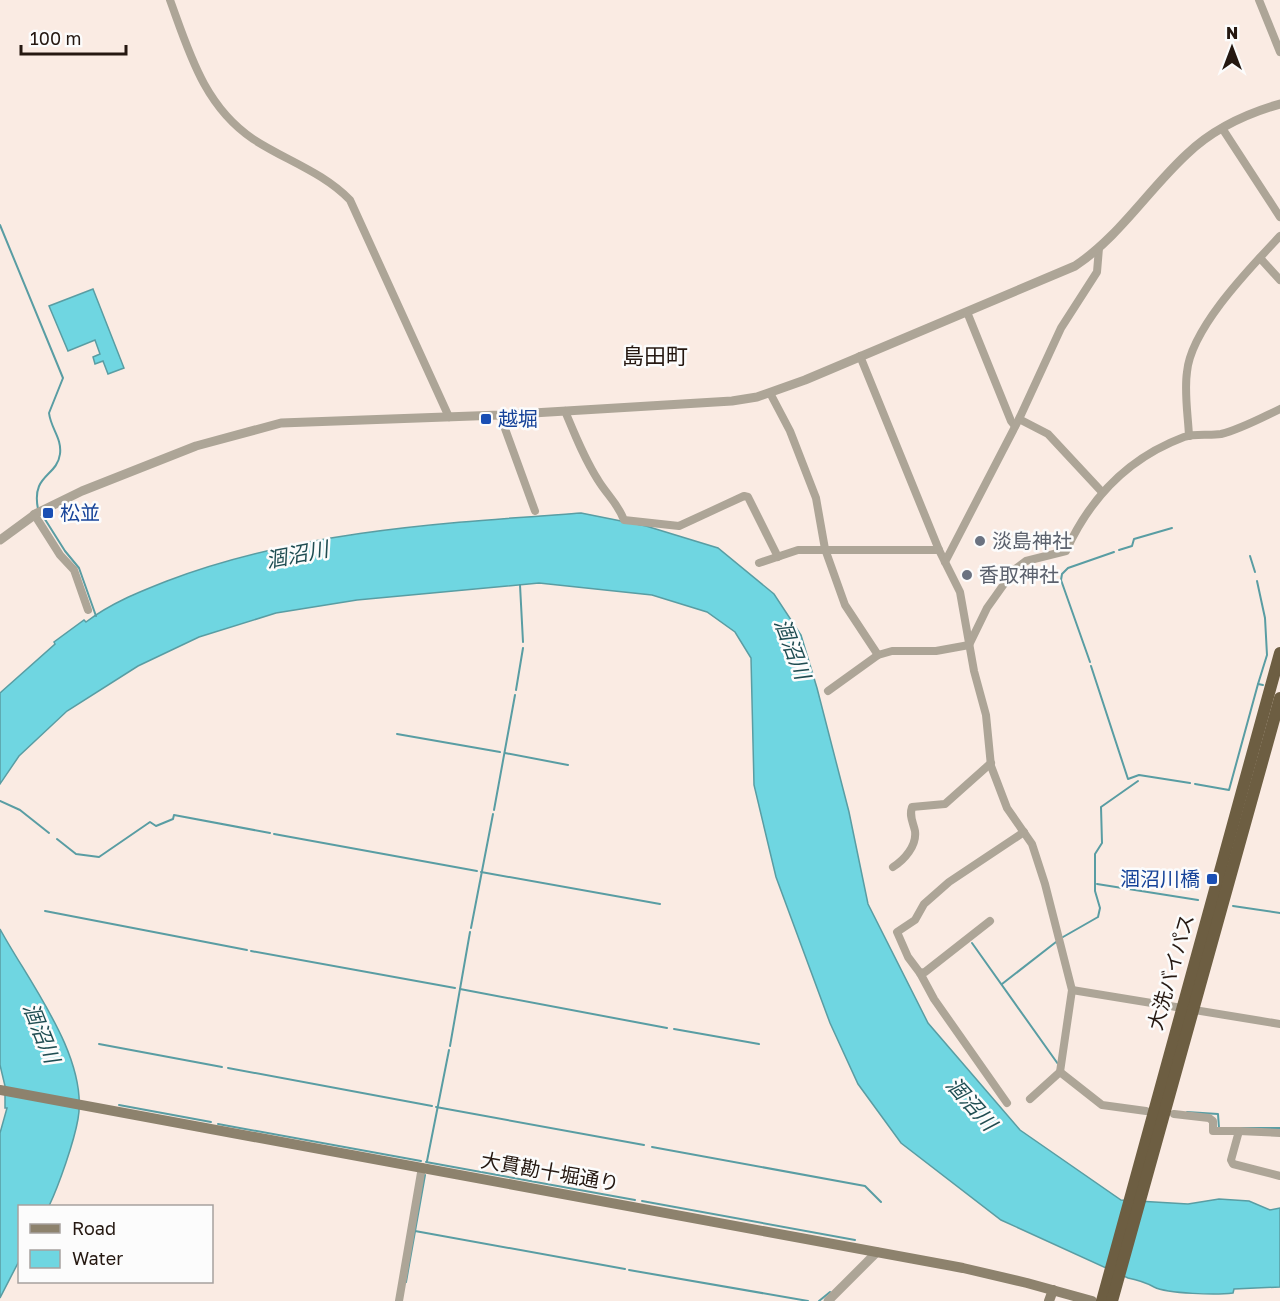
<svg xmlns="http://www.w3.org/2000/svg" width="1280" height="1301" font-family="'Golos Text','Noto Sans JP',sans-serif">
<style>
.water{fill:#6fd6e1;stroke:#599da3;stroke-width:1.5}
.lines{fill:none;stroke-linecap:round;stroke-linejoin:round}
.stream{stroke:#599da3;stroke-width:2}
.minor{stroke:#ada597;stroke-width:8}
.tertiary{stroke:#ada597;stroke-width:9}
.secondary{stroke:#8d826d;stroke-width:10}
.trunk{stroke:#6d5e42;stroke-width:12}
.transit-dot{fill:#1a4fb4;stroke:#fcfcfc;stroke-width:2}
.worship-dot{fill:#6b7280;stroke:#fcfcfc;stroke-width:2}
.labels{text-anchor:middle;stroke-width:5;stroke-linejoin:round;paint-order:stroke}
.transit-label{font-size:20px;fill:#164399;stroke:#fcfcfc;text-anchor:start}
.worship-label{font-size:20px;fill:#5b616d;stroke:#fcfcfc;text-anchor:start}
.street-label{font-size:20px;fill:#251811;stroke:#fcfcfc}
.water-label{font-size:21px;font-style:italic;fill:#1f4d52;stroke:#fcfcfc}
.quarter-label{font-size:22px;fill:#251811;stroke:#fcfcfc}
</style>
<rect width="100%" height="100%" fill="#faebe3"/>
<g class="water">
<polygon points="93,289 124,368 108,374 103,361 95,364 93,357 100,354 95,340 68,351 49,306"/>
<path d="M 581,513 L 646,526 L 718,548 L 774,594 L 801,635 L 817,688 L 849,812 L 868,904 L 928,1023 L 1020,1130 L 1121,1200 L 1188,1204 L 1219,1199 L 1249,1201 L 1270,1210 L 1280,1208 L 1280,1287 L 1234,1289 L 1233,1293 C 1217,1295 1168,1294 1154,1287 C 1145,1282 1138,1280 1128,1278 L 1001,1220 L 901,1143 L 858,1084 L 830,1023 L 776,877 L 754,785 L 751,658 L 735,632 L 707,612 L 652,595 L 539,583 L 357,600 L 276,613 L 199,637 L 138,666 L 67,711 L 19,756 L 0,784 L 0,693 L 55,644 L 54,642 L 84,620 L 86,622 C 111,603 139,592 167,581 C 298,531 443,523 581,513 Z"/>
<path d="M 0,929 C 28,981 89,1057 78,1119 C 74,1142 59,1185 49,1206 L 20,1206 L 19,1261 L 0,1298 L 0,1133 L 7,1108 L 5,1108 L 5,1086 L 0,1065 Z"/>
</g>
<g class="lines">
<g class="stream">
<path d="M 0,225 L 63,378 L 49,413 C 51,429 62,438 60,454 C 57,477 31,474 38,509"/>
<polyline points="41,513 65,551 79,568 96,616"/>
<polyline points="1119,550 1132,546 1134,539 1172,528"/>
<polyline points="1250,556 1255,572"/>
<polyline points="1257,581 1265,618 1267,655 1258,684 1263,685"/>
<polyline points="520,585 523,642"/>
<polyline points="1090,662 1061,580 1062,574 1068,568 1114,552"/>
<polyline points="1091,666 1128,779 1139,775 1190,783"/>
<polyline points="516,690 523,648"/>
<polyline points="397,734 500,752"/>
<polyline points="505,753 568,765"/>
<polyline points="1195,784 1229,790 1258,684"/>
<polyline points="0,801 20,810 49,833"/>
<polyline points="494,810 515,695"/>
<polyline points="274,834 477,871"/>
<polyline points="57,839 76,854 99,857 150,822 156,826 173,819 174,815 270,833"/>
<polyline points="481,872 660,904"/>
<polyline points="1097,884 1198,900"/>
<polyline points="1233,906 1280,913"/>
<polyline points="45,911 247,950"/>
<polyline points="471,928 493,814"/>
<polyline points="1063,937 1098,917 1100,908 1095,891 1095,854 1102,843 1101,807 1138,781"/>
<polyline points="972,943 1058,1064"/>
<polyline points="251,951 455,988"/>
<polyline points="1002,984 1056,942"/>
<polyline points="460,989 667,1028"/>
<polyline points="674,1029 759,1044"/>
<polyline points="99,1044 222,1067"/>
<polyline points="450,1046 470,932"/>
<polyline points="228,1068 432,1106"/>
<polyline points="119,1105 211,1122"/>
<polyline points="436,1107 644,1145"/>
<polyline points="1187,1112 1218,1114 1219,1128"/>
<polyline points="218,1124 421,1161"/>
<polyline points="1233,1128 1280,1128"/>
<polyline points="652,1147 865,1186 881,1202"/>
<polyline points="427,1161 449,1050"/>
<polyline points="426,1162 635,1200"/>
<polyline points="642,1201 855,1240"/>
<polyline points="415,1231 625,1269"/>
<polyline points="629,1270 808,1301"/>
<polyline points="406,1282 425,1175"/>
<polyline points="819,1301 830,1292"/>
</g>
<g class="minor">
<path d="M 170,0 C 189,52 204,106 253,139 C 285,160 323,172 350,200 L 449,417"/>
<polyline points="1259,0 1280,52"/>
<polyline points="1222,128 1280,217"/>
<polyline points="1260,258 1280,280"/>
<polyline points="967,312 1011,421 1015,426"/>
<polyline points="860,356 939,550 960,592 974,671 986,715 991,766 1007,808 1032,844 1045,884 1072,990 1060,1072"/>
<polyline points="770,393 790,431 816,498 825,549 845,605 878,655"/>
<path d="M 565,411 C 575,435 584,458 598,480 C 607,495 617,502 624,520 L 679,526 L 744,496 L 748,497 L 778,557"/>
<polyline points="500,415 535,511"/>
<polyline points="1019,419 1048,434 1102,492"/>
<path d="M 1189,436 C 1188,415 1184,392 1187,372 C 1191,328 1251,267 1280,236"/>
<polyline points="34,514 60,555 74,570 88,610"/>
<polyline points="945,562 1019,419 1061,328 1097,272 1099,248"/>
<polyline points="759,563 798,550 939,550"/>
<path d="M 828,691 L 878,655 L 892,651 L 936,651 L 969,645 L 987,608 L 1014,570 L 1026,561 L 1066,551 C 1090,498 1128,458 1184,437 C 1196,433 1209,436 1221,434 C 1241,429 1261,418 1280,409"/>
<path d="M 893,867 C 904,860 917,846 915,831 C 913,822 909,816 912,807 L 945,804 L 991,763"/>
<polyline points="920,973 925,972 990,921"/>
<polyline points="1072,990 1280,1024"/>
<polyline points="1030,1099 1060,1072 1102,1105 1146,1111"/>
<polyline points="1007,1103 934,999 920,973 908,957 897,932 915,920 924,904 949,882 1024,832"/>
<polyline points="1174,1114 1209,1118 1213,1121 1213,1131 1239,1131 1231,1160 1233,1164 1280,1176"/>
<polyline points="1239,1131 1280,1133"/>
<polyline points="399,1301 422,1167"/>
</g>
<g class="tertiary">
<path d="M 0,540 L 37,513 L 82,491 L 196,446 L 281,423 L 500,415 L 732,401 L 757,397 L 805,380 L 1075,266 C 1119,237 1148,190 1187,154 C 1213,129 1245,114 1280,104"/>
<polyline points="828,1301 877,1252"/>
</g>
<g class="secondary">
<polyline points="0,1090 963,1268 1027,1283 1092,1301"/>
<polyline points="1049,1301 1053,1290"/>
</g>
<g class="trunk">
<polyline points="1102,1301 1280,653"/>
<polyline points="1112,1301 1280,698"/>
</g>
</g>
<g class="transit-dot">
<rect x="480" y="413" width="12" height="12" rx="3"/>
<rect x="42" y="507" width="12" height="12" rx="3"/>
<rect x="1206" y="873" width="12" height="12" rx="3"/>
</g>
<g class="worship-dot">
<circle cx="980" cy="541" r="6"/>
<circle cx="967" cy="575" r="6"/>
</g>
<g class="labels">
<g class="transit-label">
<text x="498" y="426">越堀</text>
<text x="60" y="520">松並</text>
<text x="1200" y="886" text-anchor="end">涸沼川橋</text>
</g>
<g class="worship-label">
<text x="992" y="548">淡島神社</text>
<text x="979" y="582">香取神社</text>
</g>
<g class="street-label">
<text transform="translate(1171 972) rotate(-74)" y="7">大洗バイパス</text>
<text transform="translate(550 1172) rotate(10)" y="7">大貫勘十堀通り</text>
</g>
<g class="water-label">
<text transform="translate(297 555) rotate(-11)" y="7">涸沼川</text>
<text transform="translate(792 649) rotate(69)" y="7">涸沼川</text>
<text transform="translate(41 1033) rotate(68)" y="7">涸沼川</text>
<text transform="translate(971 1104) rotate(48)" y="7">涸沼川</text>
</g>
<g class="quarter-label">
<text x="655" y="364">島田町</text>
</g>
</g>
<rect x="18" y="1205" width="195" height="78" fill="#fcfcfc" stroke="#a6a19e" stroke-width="1.5"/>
<rect x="30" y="1224" width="30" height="9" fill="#8d826d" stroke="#a6a19e" stroke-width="1.5"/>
<text x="72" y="1235" font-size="18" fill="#251811">Road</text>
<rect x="30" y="1250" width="30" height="18" fill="#6fd6e1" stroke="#a6a19e" stroke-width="1.5"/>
<text x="72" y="1265" font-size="18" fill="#251811">Water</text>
<g transform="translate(1232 48)" stroke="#fcfcfc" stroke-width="4.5" paint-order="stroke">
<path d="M0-4.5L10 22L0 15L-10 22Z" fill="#251811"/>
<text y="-9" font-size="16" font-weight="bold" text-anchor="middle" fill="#251811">N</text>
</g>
<path d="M21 45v9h105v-9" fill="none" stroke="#251811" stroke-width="3"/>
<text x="30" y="45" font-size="18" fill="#251811" stroke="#fcfcfc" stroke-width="4.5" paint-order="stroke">100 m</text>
</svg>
